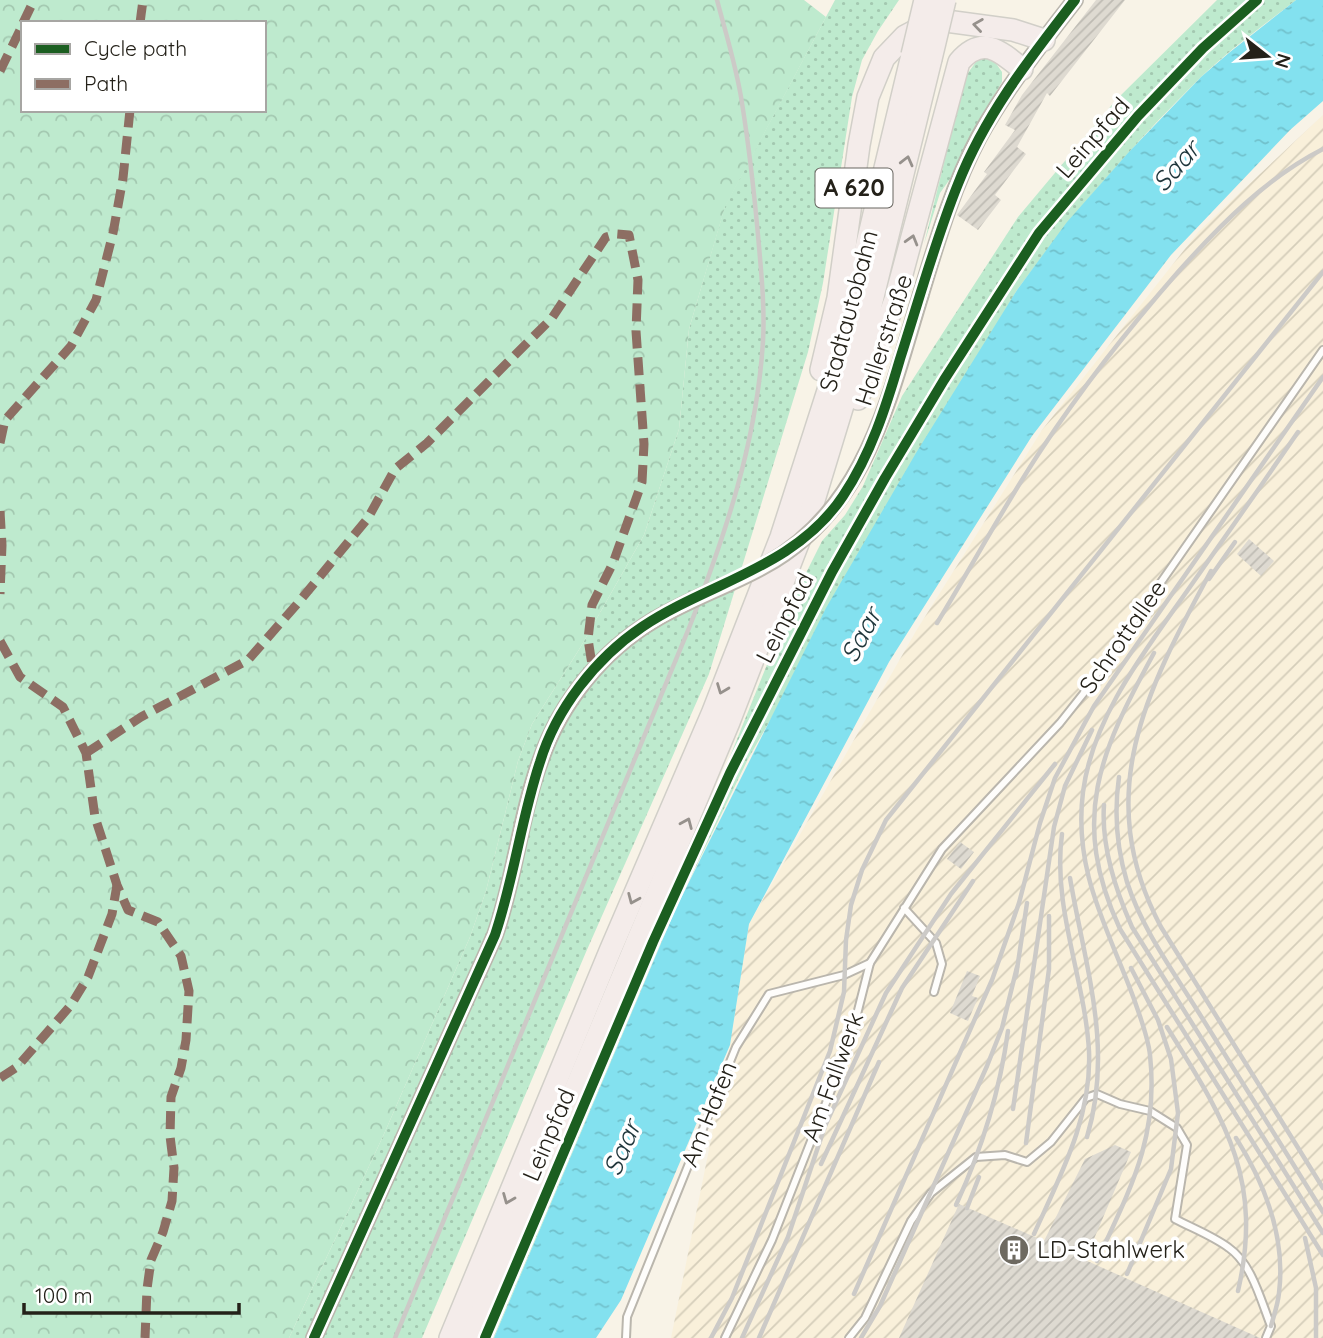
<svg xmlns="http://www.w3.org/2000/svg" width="1323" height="1338" font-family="Quicksand,sans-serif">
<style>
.industrial{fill:url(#industrial-furrows)}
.grass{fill:url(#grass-dots)}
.forest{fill:url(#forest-crowns);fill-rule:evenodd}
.water{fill:url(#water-ripples)}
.building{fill:url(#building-hatch)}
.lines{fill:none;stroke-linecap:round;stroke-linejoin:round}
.service-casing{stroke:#bab6ad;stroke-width:10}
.tertiary-casing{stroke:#bab6ad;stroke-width:18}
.motorway-casing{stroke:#d1cfc8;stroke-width:24}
.service{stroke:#fefdfb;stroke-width:6}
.tertiary{stroke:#fefdfb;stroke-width:14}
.motorway{stroke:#f4ecea;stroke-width:21}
.rail{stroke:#cccac7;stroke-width:4.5}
.tertiary-bridge-casing{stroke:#bab6ad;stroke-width:18;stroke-linecap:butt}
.motorway-bridge-casing{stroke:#d1cfc8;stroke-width:24;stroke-linecap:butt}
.tertiary-bridge{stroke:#fefdfb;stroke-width:14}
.motorway-bridge{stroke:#f4ecea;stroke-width:21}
.quiet{stroke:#8d6e63;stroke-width:9;stroke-dasharray:18 9;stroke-linecap:butt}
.cycleway-casing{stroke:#fff;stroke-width:15}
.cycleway{stroke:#1b5e20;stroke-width:10}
.oneway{stroke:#96918c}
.labels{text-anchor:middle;stroke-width:7;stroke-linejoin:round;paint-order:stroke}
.shield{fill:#fff;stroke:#66645e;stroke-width:2}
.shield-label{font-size:23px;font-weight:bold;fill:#242119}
.street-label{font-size:24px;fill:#242119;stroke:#fff}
.poi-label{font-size:24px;fill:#242119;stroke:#fff;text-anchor:start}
.water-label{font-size:26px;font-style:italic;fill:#1e353a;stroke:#fff}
</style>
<defs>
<pattern id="industrial-furrows" width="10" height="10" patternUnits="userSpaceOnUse" patternTransform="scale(1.75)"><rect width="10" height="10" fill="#f9f0da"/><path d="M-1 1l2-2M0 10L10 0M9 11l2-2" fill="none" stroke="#d5ceba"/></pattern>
<pattern id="grass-dots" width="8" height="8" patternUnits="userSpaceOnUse" patternTransform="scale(1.75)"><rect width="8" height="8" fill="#beeace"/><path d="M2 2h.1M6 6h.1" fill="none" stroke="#a3c8b0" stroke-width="1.8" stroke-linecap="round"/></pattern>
<pattern id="forest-crowns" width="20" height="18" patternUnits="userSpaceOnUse" patternTransform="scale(1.75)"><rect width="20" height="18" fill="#beeace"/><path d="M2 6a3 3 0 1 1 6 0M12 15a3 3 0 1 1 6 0" fill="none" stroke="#a3c8b0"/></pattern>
<pattern id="water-ripples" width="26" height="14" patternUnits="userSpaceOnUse" patternTransform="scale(1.75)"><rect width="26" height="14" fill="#83e1ef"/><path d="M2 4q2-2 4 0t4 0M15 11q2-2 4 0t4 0" fill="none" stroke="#71c1cc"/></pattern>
<pattern id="building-hatch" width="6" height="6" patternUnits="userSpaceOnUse" patternTransform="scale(1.75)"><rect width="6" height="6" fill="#dedad1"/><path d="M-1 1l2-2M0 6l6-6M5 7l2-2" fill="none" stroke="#bebbb3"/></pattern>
</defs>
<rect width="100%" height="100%" fill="#f8f3e7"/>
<polygon class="industrial" points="1323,115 1323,1338 671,1338 730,1045 749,924 916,631 1042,430 1199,231"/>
<g class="grass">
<polygon points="835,0 899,0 878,31 862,60 852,97 823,283 808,352 709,674 586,952 422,1338 289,1338 384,1134 470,937 486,891 518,761 532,724 580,648 644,535 679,429 689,329 725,206"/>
<path d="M 1217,0 L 1296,0 C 1264,25 1230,49 1200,78 C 1133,144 1073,214 1017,290 L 748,759 L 676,908 L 494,1338 L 487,1338 L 645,968 L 795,595 L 822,541 L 845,515 L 863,486 L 902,396 L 1018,217 L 1116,100 Z"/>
<polygon points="986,58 995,62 1002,72 1002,82 977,124 950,179 940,193 924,244 965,77 978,59"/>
</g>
<path class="forest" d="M 0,0 L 804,0 L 826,17 L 725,207 L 689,329 L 679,429 L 644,535 L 580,648 L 532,724 L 518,761 L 486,891 L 470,937 L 384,1134 L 289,1338 L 0,1338 ZM 23,23 L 264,23 L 264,110 L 23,110 Z"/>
<polygon class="water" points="1296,0 1323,0 1323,101 1290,130 1171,255 1032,436 889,662 749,924 730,1045 621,1300 596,1338 494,1338 676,908 826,608 916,453 1017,290 1067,222 1128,153 1201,77 1230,52"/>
<g class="building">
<polygon points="1096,0 1125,0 1050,96 1047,93 1017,147 1026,154 995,195 1001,200 978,230 957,215 987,174 984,172 1015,130 1005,125 1022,95"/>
<polygon points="1249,539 1274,561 1261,576 1237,554"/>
<polygon points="960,842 974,852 961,869 947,859"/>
<polygon points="967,971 980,976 972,996 978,998 968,1021 950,1013"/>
<polygon points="1115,1145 1131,1152 1085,1260 1260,1338 899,1338 959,1204 1044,1241 1085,1159"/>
</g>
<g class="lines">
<g class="service-casing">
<g id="service">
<polyline points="904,908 936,943 942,964 934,992"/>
<polyline points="485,1338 653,942 730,773 832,572 885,478 944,380 1039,233 1138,116 1203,48 1257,0"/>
<polyline points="626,1338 627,1317 736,1047 769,994 844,975 870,963"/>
<polyline points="725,1338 772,1240 850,1042 870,963 942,849 1060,723 1083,694 1323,350"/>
<path d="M 849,1338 L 865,1318 L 911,1221 L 931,1193 L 976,1157 L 1005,1155 L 1027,1162 L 1051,1142 L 1086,1098 L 1097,1094 L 1120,1104 L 1150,1111 L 1177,1128 L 1187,1145 L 1175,1219 C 1192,1228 1213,1236 1229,1248 C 1252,1264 1261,1301 1271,1326 L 1266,1338"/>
</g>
</g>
<g class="tertiary-casing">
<g id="tertiary">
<path d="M 921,294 C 937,241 953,186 979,137 C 1006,88 1041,44 1075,0"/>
<path d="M 314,1338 L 495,935 C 515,878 520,816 541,759 C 561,702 602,651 654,620"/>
</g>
</g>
<g class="motorway-casing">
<g id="motorway">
<polyline points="821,370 838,298 859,145 868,97 884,58 905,36 924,26 946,21 1013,30 1044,40"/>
<path d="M 858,399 L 895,300 L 959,62 C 982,35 999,50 1022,69"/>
<polyline points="450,1338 610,951 712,714 781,537 843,344 912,55"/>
<polyline points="471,1338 729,722 811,510 861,346 931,59"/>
</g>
</g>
<use href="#service" class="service"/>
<use href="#tertiary" class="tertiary"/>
<use href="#motorway" class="motorway"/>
<g class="rail">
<path d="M 1211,571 C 1146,691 1091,795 1161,927 L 1323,1188"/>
<polyline points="1209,579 1235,542"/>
<path d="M 937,623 C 972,566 1004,506 1041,450 C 1082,388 1129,328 1178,272 C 1220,225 1266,178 1323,149"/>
<path d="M 1154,653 C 1100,752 1069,819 1120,929 L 1323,1255"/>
<path d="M 1119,777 C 1114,812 1117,849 1127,882 C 1142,929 1173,971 1199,1013 C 1240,1079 1282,1146 1323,1212"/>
<path d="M 1104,805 C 1101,847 1115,889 1132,927 L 1323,1233"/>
<path d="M 1070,878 C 1085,966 1114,1048 1087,1137"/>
<polyline points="1016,976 1027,903"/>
<path d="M 1167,1027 C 1224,1119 1264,1178 1238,1291"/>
<polyline points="1013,1109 1054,827 1065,786 1092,730"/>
<path d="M 1236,1138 C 1265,1184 1286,1237 1279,1293 C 1278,1304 1274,1315 1271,1326"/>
<polyline points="1026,1143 1049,969 1049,916"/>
<polyline points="821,1164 902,988 973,881"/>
<path d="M 956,1205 C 981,1151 1000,1090 1008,1031"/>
<polyline points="967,1208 979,1177"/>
<path d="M 1034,1234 C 1060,1176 1092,1118 1089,1051 C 1085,979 1052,907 1062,834"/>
<polyline points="1305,1238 1316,1288 1316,1338"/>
<path d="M 1097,1261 C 1130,1189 1159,1138 1150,1055 C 1148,1036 1140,1017 1134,999 C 1108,928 1073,872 1083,792 C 1093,714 1149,646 1192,584 C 1228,533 1263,483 1298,432"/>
<polyline points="1127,1274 1171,1169 1178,1113 1171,1059 1158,1020 1131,968"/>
<polyline points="854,1294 992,980 1019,903 1040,823 1055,778 1094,706 1323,377"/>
<path d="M 395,1338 L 689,628 C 725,536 757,441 763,341 C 765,307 761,270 758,235 C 754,191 749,147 742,103 C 737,69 726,34 717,0"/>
<polyline points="711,1338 732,1298 830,1051 844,992 846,940 851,905 862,870 886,820 1323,272"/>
<polyline points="742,1338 788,1237 825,1126 886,993 951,894 1055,764"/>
<polyline points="759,1338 879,1062"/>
<polyline points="861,1338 880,1306 987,1066 1002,1028 1017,967"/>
</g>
<g class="tertiary-bridge-casing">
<path id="tertiary-bridge" d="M 654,620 C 689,599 728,586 764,566 C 867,510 889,397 921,294"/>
</g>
<g class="motorway-bridge-casing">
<g id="motorway-bridge">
<polyline points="912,55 925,0"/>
<polyline points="931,59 945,0"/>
</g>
</g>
<use href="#tertiary-bridge" class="tertiary-bridge"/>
<use href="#motorway-bridge" class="motorway-bridge"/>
<g class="quiet">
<polyline points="23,23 34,0"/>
<polyline points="140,23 143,0"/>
<polyline points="0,71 23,24"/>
<polyline points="0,443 5,420 71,346 96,300 113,233 123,178 130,110"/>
<polyline points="0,511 2,545 0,594"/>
<polyline points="0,641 20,677 63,707 86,753 95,817 117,885 128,910 158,922 181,956 189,991 186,1040 181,1068 171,1097 170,1136 174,1168 172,1201 163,1232 151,1260 147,1289 145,1338"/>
<polyline points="86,753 141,717 248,660 298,603 368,518 395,469 427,443 552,318 606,237 616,234 629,235 638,280 636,331 644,444 642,482 613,563 592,605 588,639 593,671"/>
<polyline points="0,1078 17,1067 71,1005 88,977 112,914 117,885"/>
</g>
<g class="cycleway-casing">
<g id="cycleway">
<path d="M 314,1338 L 495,935 C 514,879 521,819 540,762 C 556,709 596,658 642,627 C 709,582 795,568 843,496 C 871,454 886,407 900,359 C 919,300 935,241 958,184 C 985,115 1030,58 1075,0"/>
<polyline points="485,1338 653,942 730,773 832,572 885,478 944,380 1039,233 1138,116 1203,48 1257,0"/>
</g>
</g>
<use href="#cycleway" class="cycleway"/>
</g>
<defs><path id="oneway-chevron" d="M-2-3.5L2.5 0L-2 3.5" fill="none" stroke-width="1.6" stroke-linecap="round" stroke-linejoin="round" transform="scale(1.75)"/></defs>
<g class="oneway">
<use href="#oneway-chevron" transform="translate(978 25) rotate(-172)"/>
<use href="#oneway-chevron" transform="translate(907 161) rotate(-76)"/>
<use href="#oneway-chevron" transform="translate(912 240) rotate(-74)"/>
<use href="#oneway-chevron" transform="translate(722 689) rotate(111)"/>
<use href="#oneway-chevron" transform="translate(687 823) rotate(-67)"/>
<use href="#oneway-chevron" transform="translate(633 899) rotate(113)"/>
<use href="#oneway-chevron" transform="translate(508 1199) rotate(112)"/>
</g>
<defs>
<g id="building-disc" transform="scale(1.575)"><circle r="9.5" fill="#6e6a61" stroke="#fff"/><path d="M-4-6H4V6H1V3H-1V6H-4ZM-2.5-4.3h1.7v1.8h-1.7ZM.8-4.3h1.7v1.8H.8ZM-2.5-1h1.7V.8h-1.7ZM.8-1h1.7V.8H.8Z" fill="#fff"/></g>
</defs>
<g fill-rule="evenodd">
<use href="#building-disc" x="1014" y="1250"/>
</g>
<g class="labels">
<rect class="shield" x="815.5" y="168.5" width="77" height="39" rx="5"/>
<g class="shield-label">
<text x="854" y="196">A 620</text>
</g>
<g class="street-label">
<text transform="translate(1093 138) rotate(-49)" y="8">Leinpfad</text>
<text transform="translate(849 311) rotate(-75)" y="8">Stadtautobahn</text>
<text transform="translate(884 340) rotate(-72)" y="8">Hallerstraße</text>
<text transform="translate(785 618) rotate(-63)" y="8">Leinpfad</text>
<text transform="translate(1123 637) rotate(-55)" y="8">Schrottallee</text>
<text transform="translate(833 1077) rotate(-70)" y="8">Am Fallwerk</text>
<text transform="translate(709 1114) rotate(-68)" y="8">Am Hafen</text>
<text transform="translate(549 1135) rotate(-67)" y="8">Leinpfad</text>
</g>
<g class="poi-label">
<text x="1037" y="1258">LD-Stahlwerk</text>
</g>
<g class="water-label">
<text transform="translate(1176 166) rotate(-49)" y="9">Saar</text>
<text transform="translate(861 635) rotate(-62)" y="9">Saar</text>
<text transform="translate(622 1148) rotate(-67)" y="9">Saar</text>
</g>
</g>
<rect x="21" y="21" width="245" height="91" fill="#ffffff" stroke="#a7a6a3" stroke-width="2"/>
<rect x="35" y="44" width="35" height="10" fill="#1b5e20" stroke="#a7a6a3" stroke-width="2"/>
<text x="84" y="56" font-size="21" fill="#242119">Cycle path</text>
<rect x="35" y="79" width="35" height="10" fill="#8d6e63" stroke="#a7a6a3" stroke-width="2"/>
<text x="84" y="91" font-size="21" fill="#242119">Path</text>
<g transform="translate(1267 56) rotate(107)" stroke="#ffffff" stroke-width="5" paint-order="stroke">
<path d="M0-5L12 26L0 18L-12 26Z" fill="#242119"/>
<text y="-10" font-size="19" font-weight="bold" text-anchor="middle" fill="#242119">N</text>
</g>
<path d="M24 1303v10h215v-10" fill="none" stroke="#242119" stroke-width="3.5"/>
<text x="35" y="1303" font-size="21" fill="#242119" stroke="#ffffff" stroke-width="5" paint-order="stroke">100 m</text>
</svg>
